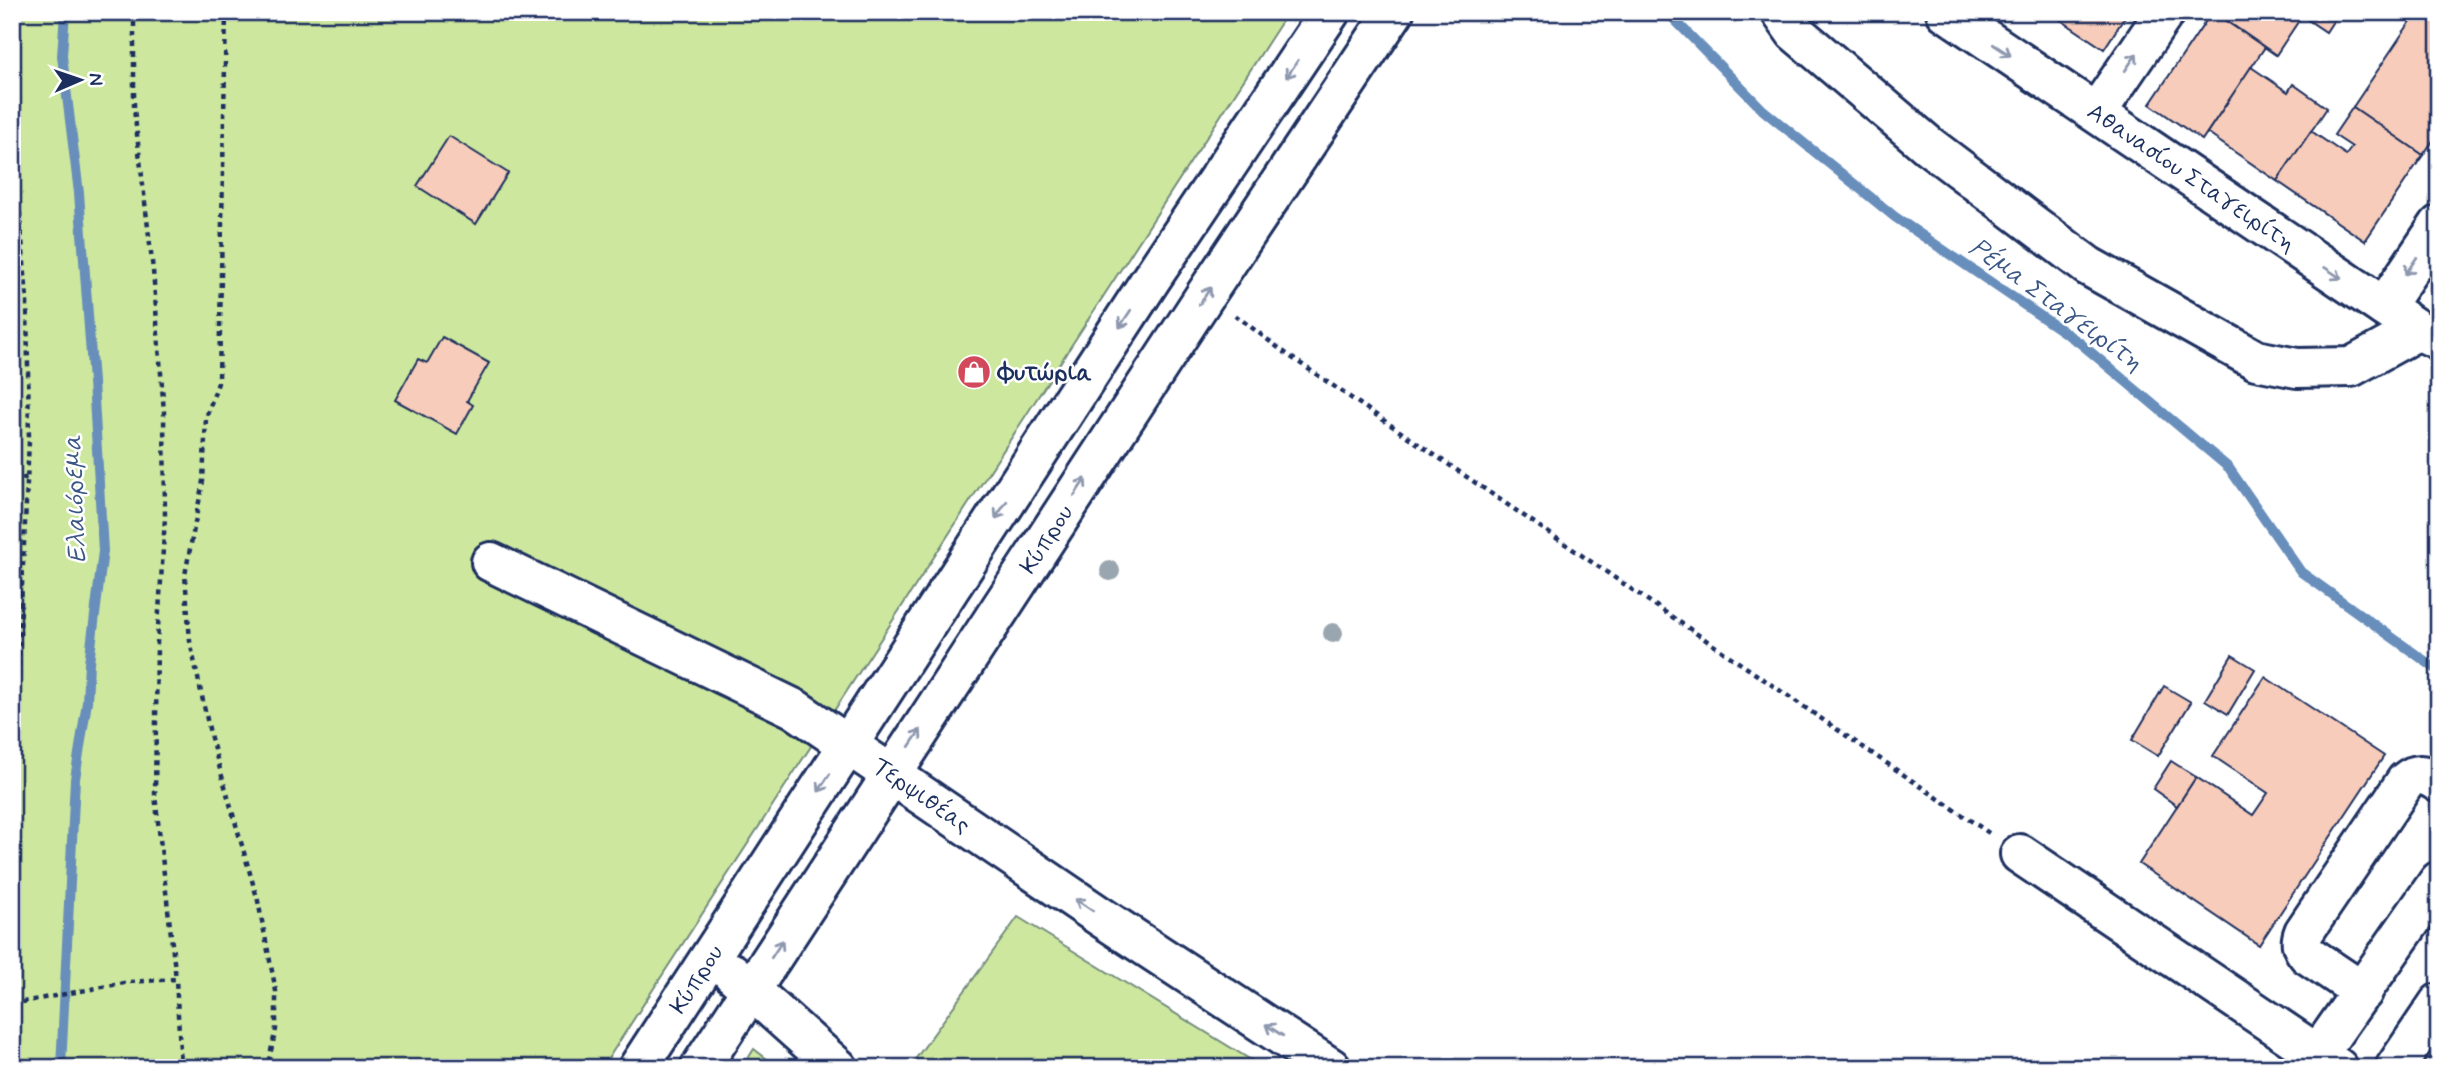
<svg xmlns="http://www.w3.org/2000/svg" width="2451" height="1080" font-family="Mynerve,sans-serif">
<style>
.green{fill:#cde89e;stroke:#748c7e;stroke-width:2}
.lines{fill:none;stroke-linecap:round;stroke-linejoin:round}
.stream{stroke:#688ebb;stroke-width:10}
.building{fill:#f8ccba;stroke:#1b2f5e;stroke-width:2}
.minor-casing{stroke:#1b2f5e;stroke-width:44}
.path{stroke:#1b2f5e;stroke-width:4.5;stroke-dasharray:5 5;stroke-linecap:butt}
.minor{stroke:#fff;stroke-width:38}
.tree{fill:#9aa6af}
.oneway{stroke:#8d97ae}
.labels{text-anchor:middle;stroke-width:5;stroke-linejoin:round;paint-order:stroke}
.street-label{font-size:24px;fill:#1b2f5e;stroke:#fff}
.poi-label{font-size:24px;font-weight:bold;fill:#1b2f5e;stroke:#fff;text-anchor:start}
.water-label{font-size:26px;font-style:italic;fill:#3b5785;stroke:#fff}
</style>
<rect width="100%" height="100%" fill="#fff"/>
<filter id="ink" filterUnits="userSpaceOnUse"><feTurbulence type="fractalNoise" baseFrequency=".0143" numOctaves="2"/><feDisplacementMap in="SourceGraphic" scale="14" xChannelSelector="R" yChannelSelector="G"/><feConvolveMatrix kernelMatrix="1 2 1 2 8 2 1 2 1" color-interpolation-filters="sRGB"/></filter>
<g filter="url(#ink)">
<g class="green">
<polygon points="12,12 1288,12 602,1068 12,1068 12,314 21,313 12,215"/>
<polygon points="1018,917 1264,1068 909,1068"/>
<polygon points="754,1049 767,1059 762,1068 742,1068"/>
</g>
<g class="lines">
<g class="stream">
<polyline points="1667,12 1763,110 1895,217 2080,343 2229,468 2301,572 2439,671"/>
<polyline points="61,1068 75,779 87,702 89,663 103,551 93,382 79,193 62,56 65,12"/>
</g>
</g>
<g class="building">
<polygon points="2049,12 2128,12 2104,49"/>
<polygon points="2212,12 2265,47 2202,140 2150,104"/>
<polygon points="2214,12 2339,12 2326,32 2302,16 2276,55"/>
<polygon points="2417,12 2428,12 2439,20 2439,132 2423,155 2353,107"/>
<polygon points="2251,67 2288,92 2293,84 2327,108 2277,181 2207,133"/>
<polygon points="2353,107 2423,155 2365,241 2277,181 2311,131 2346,155 2352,147 2334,135"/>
<polygon points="449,136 508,173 476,224 417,186"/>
<polygon points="442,337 489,363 467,401 473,405 457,434 395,400 418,359 427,363"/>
<polygon points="2232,655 2255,669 2228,714 2205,700"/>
<polygon points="2265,677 2384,756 2259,945 2139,864 2196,777 2253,815 2268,793 2213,756"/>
<polygon points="2164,686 2191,702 2158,756 2132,740"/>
<polygon points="2171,761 2196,777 2177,806 2153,789"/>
</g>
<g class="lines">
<g class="minor-casing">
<g id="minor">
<polyline points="1781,12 1795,32 1929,146 2088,266 2256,360 2297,368 2351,367 2418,330"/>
<polyline points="1946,12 2418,330 2439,340"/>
<polyline points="2097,112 2165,12"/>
<polyline points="2384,307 2439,225"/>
<polyline points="491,562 795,709 1101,917 1331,1068"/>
<polyline points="2020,854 2338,1068"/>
<polyline points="732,973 838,1068"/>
<path d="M 2363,992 L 2308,955 C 2301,947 2300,942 2304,932 L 2406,781 C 2418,771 2427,775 2439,783"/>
<polyline points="2318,1054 2439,881"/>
<polyline points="638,1068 1151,279 1330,12"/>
<polyline points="700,1068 1206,294 1394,12"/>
<polyline points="2395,1068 2439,1003"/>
</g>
</g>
<g class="path">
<polyline points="134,12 134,109 153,270 164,412 165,518 157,643 155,795 176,979"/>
<polyline points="226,12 219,380 206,418 203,481 185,575 190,641 211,738 258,901 276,991 276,1029 267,1068"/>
<polyline points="12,122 27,298 29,441 12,791"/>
<polyline points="1235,315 1288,355 1989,833"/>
<polyline points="12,481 28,477"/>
<polyline points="12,1004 129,982 176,979 181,1068"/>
</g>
<use href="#minor" class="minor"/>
</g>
<g class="tree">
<circle cx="1110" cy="571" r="10"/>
<circle cx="1333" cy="633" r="10"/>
</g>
<defs><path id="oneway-shaft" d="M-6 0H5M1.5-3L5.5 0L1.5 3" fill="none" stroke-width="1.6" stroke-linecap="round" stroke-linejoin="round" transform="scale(1.75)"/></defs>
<g class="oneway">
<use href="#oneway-shaft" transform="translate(2002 50) rotate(33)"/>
<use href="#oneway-shaft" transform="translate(2131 62) rotate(-56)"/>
<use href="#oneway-shaft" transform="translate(1292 69) rotate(124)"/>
<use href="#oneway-shaft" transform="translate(2411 266) rotate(124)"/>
<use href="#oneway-shaft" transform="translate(2333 273) rotate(34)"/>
<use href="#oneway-shaft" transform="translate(1205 296) rotate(-57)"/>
<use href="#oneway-shaft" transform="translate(1125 319) rotate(123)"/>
<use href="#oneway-shaft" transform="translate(1080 487) rotate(-57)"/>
<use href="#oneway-shaft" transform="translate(1001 510) rotate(123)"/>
<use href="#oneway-shaft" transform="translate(915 738) rotate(-56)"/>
<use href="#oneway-shaft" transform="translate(824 783) rotate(123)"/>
<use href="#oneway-shaft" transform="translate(1084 905) rotate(-146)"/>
<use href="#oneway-shaft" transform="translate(777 949) rotate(-57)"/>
<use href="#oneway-shaft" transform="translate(1274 1030) rotate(-147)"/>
</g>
</g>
<defs>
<g id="shop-disc" transform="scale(1.75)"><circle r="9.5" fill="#d1495b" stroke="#fff"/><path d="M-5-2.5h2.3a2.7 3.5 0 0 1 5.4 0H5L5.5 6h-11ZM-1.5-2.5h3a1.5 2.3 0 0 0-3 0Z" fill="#fff"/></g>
</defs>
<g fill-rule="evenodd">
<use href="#shop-disc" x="974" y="372"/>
</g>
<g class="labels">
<g class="street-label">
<text transform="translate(2192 177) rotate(34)" y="8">Αθανασίου Σταγειρίτη</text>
<text transform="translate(1046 539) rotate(-57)" y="8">Κύπρου</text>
<text transform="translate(922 795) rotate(35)" y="8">Τερψιθέας</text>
<text transform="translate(696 979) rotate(-57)" y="8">Κύπρου</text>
</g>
<g class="poi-label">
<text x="998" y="380">Φυτώρια</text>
</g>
<g class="water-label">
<text transform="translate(2057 304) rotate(36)" y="9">Ρέμα Σταγειρίτη</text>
<text transform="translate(74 499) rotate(-92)" y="9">Ελαιόρεμα</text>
</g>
</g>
<rect width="2451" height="1080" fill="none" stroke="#fff" stroke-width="42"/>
<rect x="21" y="21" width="2409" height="1038" fill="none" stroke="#1b2f5e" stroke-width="2.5" filter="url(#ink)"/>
<g transform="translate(80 80) rotate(88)" stroke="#ffffff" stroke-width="5" paint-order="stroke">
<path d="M0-5L12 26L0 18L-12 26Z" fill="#1b2f5e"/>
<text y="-10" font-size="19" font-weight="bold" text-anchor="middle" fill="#1b2f5e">N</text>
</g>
</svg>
